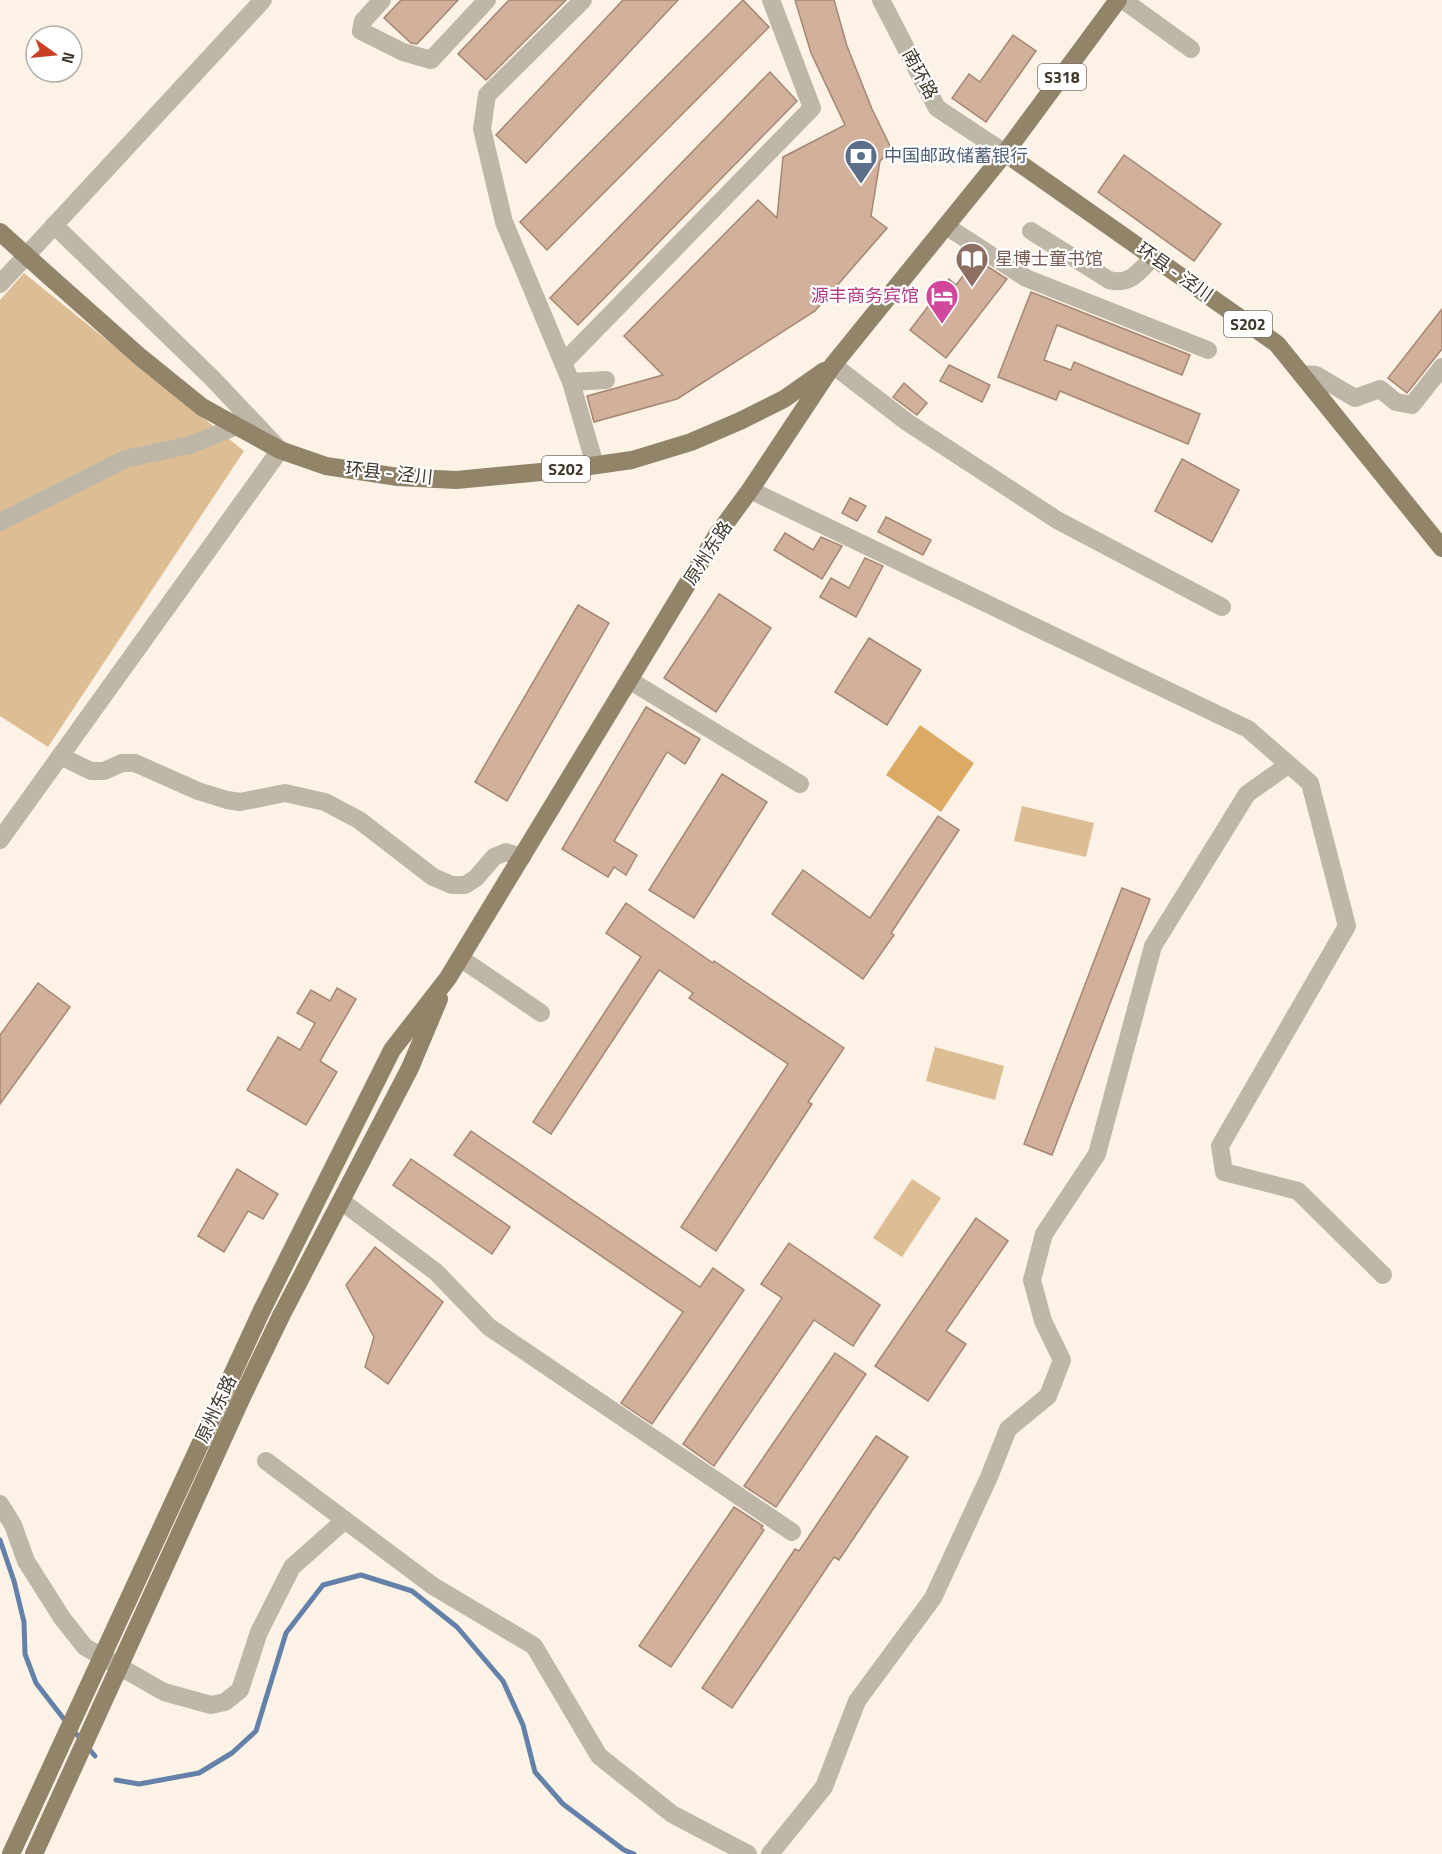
<svg xmlns="http://www.w3.org/2000/svg" width="1442" height="1854" font-family="'Titillium Web','Noto Sans SC',sans-serif">
<style>
.green{fill:#ddbe94}
.forest{fill:#dbab65}
.lines{fill:none;stroke-linecap:round;stroke-linejoin:round}
.stream{stroke:#6381a9;stroke-width:5}
.building{fill:#d1b19b;stroke:#a68772;stroke-width:1.5}
.minor{stroke:#beb7a8;stroke-width:18}
.major{stroke:#918469;stroke-width:18}
.major-bridge{stroke:#918469;stroke-width:18}
.labels{text-anchor:middle;stroke-width:4.5;stroke-linejoin:round;paint-order:stroke}
.shield{fill:#fff;stroke:#7a746b;stroke-width:1.5}
.shield-label{font-size:16px;font-weight:bold;fill:#41382c}
.street-label{font-size:18px;fill:#41382c;stroke:#fff}
.service-label{font-size:18px;fill:#4e5e75;stroke:#fff;text-anchor:start}
.education-label{font-size:18px;fill:#785e54;stroke:#fff;text-anchor:start}
.hotel-label{font-size:18px;fill:#b23c85;stroke:#fff;text-anchor:end}
</style>
<rect width="100%" height="100%" fill="#fcf2e6"/>
<g class="green">
<polygon points="24,273 244,451 48,747 0,716 0,300"/>
<polygon points="1022,806 1094,823 1086,857 1014,841"/>
<polygon points="935,1047 1004,1066 995,1100 926,1081"/>
<polygon points="912,1179 941,1198 902,1257 873,1238"/>
</g>
<polygon class="forest" points="920,725 974,763 941,812 886,775"/>
<g class="lines">
<g class="stream">
<polyline points="0,1540 14,1581 24,1622 25,1654 36,1683 67,1723"/>
<polyline points="73,1730 95,1756"/>
<polyline points="116,1780 139,1784 199,1773 232,1753 256,1731 286,1633 323,1585 361,1575 412,1591 457,1627 503,1681 523,1725 535,1772 563,1804 624,1850 634,1854"/>
</g>
</g>
<g class="building">
<polygon points="401,0 458,0 417,44 411,43 384,18"/>
<polygon points="509,0 566,0 486,80 458,54"/>
<polygon points="623,0 678,0 526,163 496,135"/>
<polygon points="743,0 769,27 547,250 520,222"/>
<polygon points="795,0 834,0 847,46 872,109 892,150 880,161 871,216 887,228 815,311 677,399 594,422 587,396 663,375 624,336 758,200 777,218 783,157 845,125 811,53"/>
<polygon points="1013,35 1036,51 986,122 952,98 969,74 980,82"/>
<polygon points="770,72 797,101 578,325 550,298"/>
<polygon points="1124,155 1221,224 1194,261 1098,192"/>
<polygon points="976,259 1007,279 946,358 910,330 949,279 956,285"/>
<polygon points="1031,292 1190,355 1182,375 1057,325 1044,360 1071,370 1074,362 1200,414 1188,444 1060,391 1056,400 998,377"/>
<polygon points="1442,309 1442,349 1407,393 1388,378"/>
<polygon points="949,365 990,385 982,402 940,381"/>
<polygon points="904,383 927,403 917,415 893,397"/>
<polygon points="1182,459 1239,490 1212,542 1155,511"/>
<polygon points="850,498 866,506 857,521 842,513"/>
<polygon points="886,517 931,540 923,555 878,532"/>
<polygon points="785,533 813,550 821,537 842,546 822,579 774,550"/>
<polygon points="865,558 883,566 856,617 820,597 831,578 849,588"/>
<polygon points="719,594 771,628 716,712 664,678"/>
<polygon points="578,605 609,623 507,801 475,782"/>
<polygon points="869,638 921,670 887,725 835,692"/>
<polygon points="646,707 700,739 685,764 667,752 614,841 637,855 626,875 614,867 608,877 562,849"/>
<polygon points="722,774 767,802 694,918 649,890"/>
<polygon points="938,816 959,830 891,933 894,935 863,979 772,914 803,870 870,918"/>
<polygon points="1122,888 1150,899 1052,1155 1024,1144"/>
<polygon points="626,903 713,963 714,961 844,1048 808,1102 812,1104 716,1251 681,1227 788,1064 689,998 693,993 659,970 551,1134 533,1122 641,957 606,933"/>
<polygon points="38,983 70,1007 0,1104 0,1035"/>
<polygon points="337,988 356,999 320,1061 337,1072 306,1125 247,1090 278,1037 300,1050 315,1023 297,1013 311,990 330,1001"/>
<polygon points="471,1131 700,1287 713,1268 744,1290 652,1424 621,1403 683,1312 454,1155"/>
<polygon points="411,1159 510,1227 492,1254 393,1185"/>
<polygon points="237,1169 278,1194 263,1219 248,1211 224,1252 198,1236"/>
<polygon points="976,1218 1008,1241 946,1331 966,1344 928,1401 875,1366"/>
<polygon points="789,1243 880,1305 853,1346 814,1320 714,1466 683,1444 782,1298 761,1284"/>
<polygon points="375,1247 443,1302 388,1384 365,1367 374,1337 346,1285"/>
<polygon points="835,1353 866,1374 776,1507 744,1486"/>
<polygon points="876,1436 908,1457 839,1560 834,1557 732,1708 702,1688 795,1549 799,1551"/>
<polygon points="734,1507 763,1526 761,1528 764,1530 671,1667 639,1646"/>
</g>
<g class="lines">
<g class="minor">
<polyline points="382,0 363,21 361,31 403,52 431,60 487,0"/>
<polyline points="583,0 487,95 482,129 504,222 571,382 595,465"/>
<polyline points="881,0 937,108 1005,153"/>
<polyline points="1123,0 1191,49"/>
<polyline points="946,226 1026,278 1208,350"/>
<path d="M 1031,231 L 1109,280 C 1130,286 1140,271 1153,257"/>
<polyline points="0,284 263,0"/>
<polyline points="563,363 812,108 771,0"/>
<polyline points="833,365 907,422 1057,520 1222,607"/>
<polyline points="1301,374 1316,375 1355,398 1380,389 1396,402 1412,405 1442,367"/>
<polyline points="571,382 606,380"/>
<polyline points="750,490 1248,729 1310,783 1347,926 1220,1146 1224,1172 1298,1191 1383,1275"/>
<polyline points="0,522 125,459 190,445 237,426"/>
<polyline points="629,680 800,784"/>
<polyline points="60,756 91,771 104,771 122,763 135,763 198,791 227,800 240,802 285,793 325,802 359,820 433,877 452,885 465,885 476,878 494,857 506,852 522,857"/>
<polyline points="0,840 280,450 212,378 54,225"/>
<polyline points="460,958 541,1013"/>
<polyline points="341,1201 436,1272 489,1327 792,1532"/>
<polyline points="266,1461 433,1586 534,1646 599,1756 672,1814 748,1854"/>
<polyline points="0,1504 13,1525 26,1561 62,1618 85,1647 164,1692 211,1705 225,1702 240,1690 259,1632 292,1567 345,1520"/>
<polyline points="770,1854 824,1787 857,1701 933,1598 989,1477 1008,1429 1048,1396 1062,1360 1043,1321 1032,1280 1044,1234 1097,1154 1153,946 1247,794 1288,765"/>
</g>
<g class="major">
<polyline points="1005,153 1277,344 1442,548"/>
<polyline points="50,277 139,356 202,407 280,450 326,466 398,477 456,480 562,470 632,460 691,442 740,421 784,399 824,371"/>
<polyline points="262,1310 392,1050 448,978 717,535 750,490 833,365 1005,153 1118,0"/>
<polyline points="281,1316 410,1068 439,999"/>
</g>
<g class="major-bridge">
<polyline points="0,232 50,277"/>
<polyline points="11,1854 262,1310"/>
<polyline points="34,1854 242,1397 281,1316"/>
</g>
</g>
<defs>
<g id="bank-pin" transform="scale(1.725)"><path d="M0 17L-7.5 6A9.5 9.5 0 1 1 7.5 6Z" fill="#5c6f8a" stroke="#fff"/><path d="M-6-4H6V4H-6ZM0-2.3a2.3 2.3 0 1 0 0 4.6a2.3 2.3 0 1 0 0-4.6Z" fill="#fff"/></g>
<g id="library-pin" transform="scale(1.725)"><path d="M0 17L-7.5 6A9.5 9.5 0 1 1 7.5 6Z" fill="#8d6e63" stroke="#fff"/><path d="M-6-4Q-3-5.5-.7-3.5V5Q-3 3-6 4ZM6-4Q3-5.5 .7-3.5V5Q3 3 6 4Z" fill="#fff"/></g>
<g id="hotel-pin" transform="scale(1.725)"><path d="M0 17L-7.5 6A9.5 9.5 0 1 1 7.5 6Z" fill="#d1479c" stroke="#fff"/><path d="M-6-4.5h1.5V1H6V5H4.5V3h-9V5H-6ZM-4 0a1.8 1.8 0 1 1 3.6 0ZM.5 0V-2.5h3Q6-2.5 6 0Z" fill="#fff"/></g>
</defs>
<g fill-rule="evenodd">
<use href="#bank-pin" x="861" y="156"/>
<use href="#library-pin" x="972" y="259"/>
<use href="#hotel-pin" x="942" y="296"/>
</g>
<g class="labels">
<g class="shield">
<rect x="1038" y="64" width="48" height="26" rx="4.5"/>
<rect x="1224" y="311" width="48" height="26" rx="4.5"/>
<rect x="542" y="456" width="48" height="26" rx="4.5"/>
</g>
<g class="shield-label">
<text x="1062" y="83">S318</text>
<text x="1248" y="330">S202</text>
<text x="566" y="475">S202</text>
</g>
<g class="street-label">
<text transform="translate(920 74) rotate(62)" y="6">南环路</text>
<text transform="translate(1175 272) rotate(35)" y="6">环县 - 泾川</text>
<text transform="translate(389 473) rotate(6)" y="6">环县 - 泾川</text>
<text transform="translate(708 553) rotate(-57)" y="6">原州东路</text>
<text transform="translate(216 1409) rotate(-65)" y="6">原州东路</text>
</g>
<g class="service-label">
<text x="884" y="162">中国邮政储蓄银行</text>
</g>
<g class="education-label">
<text x="995" y="265">星博士童书馆</text>
</g>
<g class="hotel-label">
<text x="919" y="302">源丰商务宾馆</text>
</g>
</g>
<g transform="translate(54 54) rotate(105)"><circle r="28" fill="#ffffff" stroke="#b3afab" stroke-width="1.5"/>
<path d="M0-4.5L10 22L0 15L-10 22Z" fill="#ca3f24"/>
<text y="-9" font-size="16" font-weight="bold" text-anchor="middle" fill="#41382c">N</text>
</g>
</svg>
